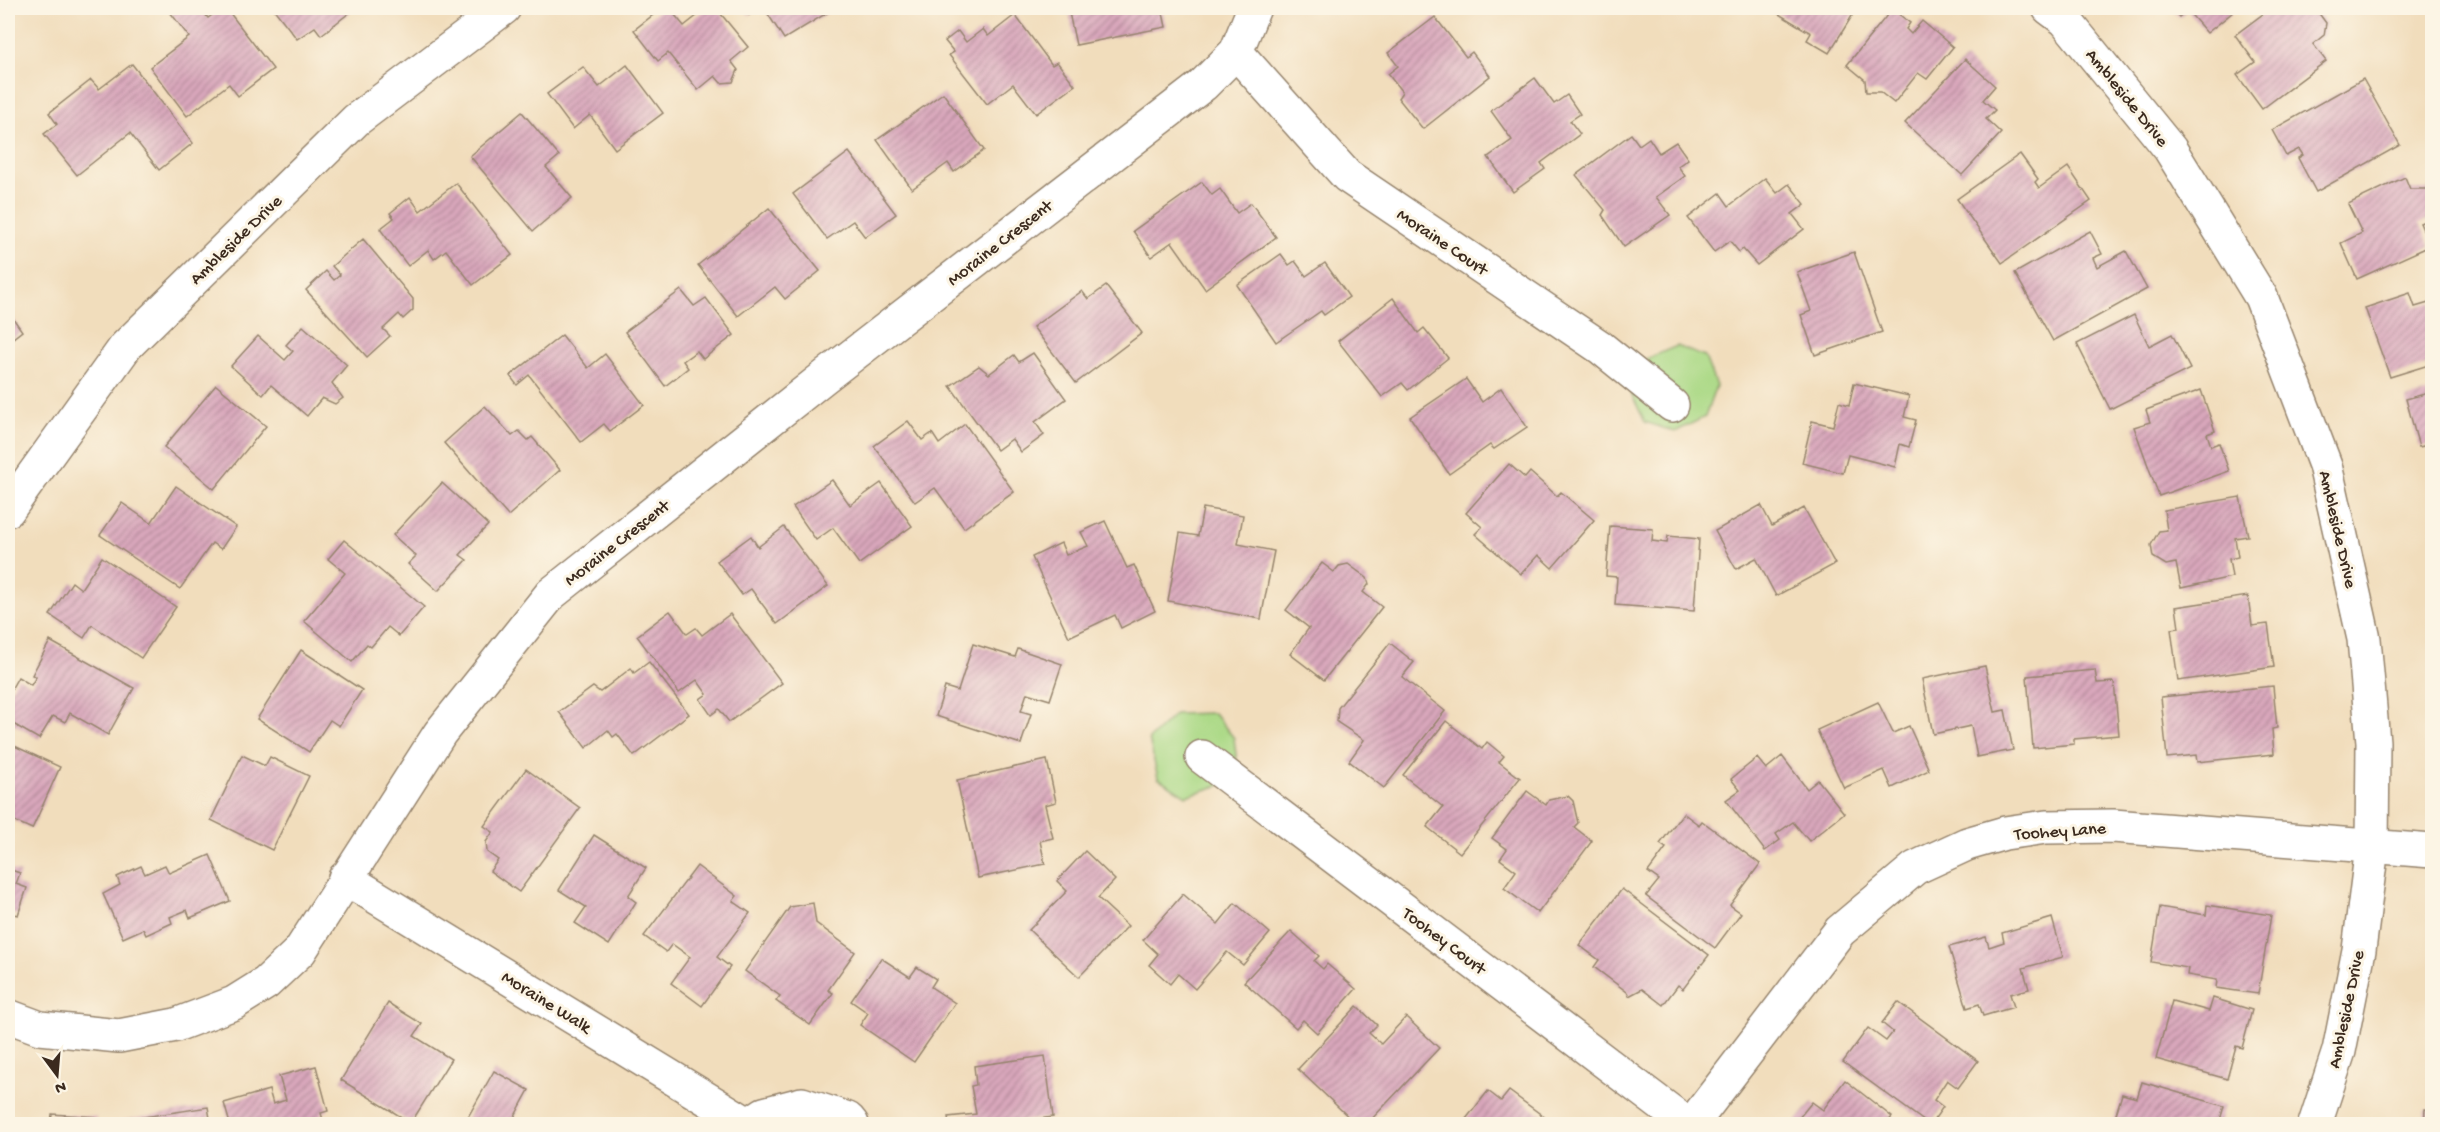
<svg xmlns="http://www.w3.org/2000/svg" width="2440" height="1132" font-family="'Gochi Hand',sans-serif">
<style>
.green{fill:#abd986;stroke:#738252;stroke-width:1.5}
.building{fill:url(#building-hatch)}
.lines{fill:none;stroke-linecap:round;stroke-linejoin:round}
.minor-casing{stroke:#96846d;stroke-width:36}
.minor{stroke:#fff;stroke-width:33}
.labels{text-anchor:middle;stroke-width:6;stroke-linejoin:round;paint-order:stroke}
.street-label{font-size:18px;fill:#3b2a1e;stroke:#fcf5e5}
</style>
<defs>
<pattern id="building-hatch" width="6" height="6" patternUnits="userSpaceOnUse" patternTransform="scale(1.5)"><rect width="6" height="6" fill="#d9a7bc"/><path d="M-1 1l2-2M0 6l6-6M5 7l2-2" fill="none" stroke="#b18898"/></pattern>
</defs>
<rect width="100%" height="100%" fill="#fcf5e5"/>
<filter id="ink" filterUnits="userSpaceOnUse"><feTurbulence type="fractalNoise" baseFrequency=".0167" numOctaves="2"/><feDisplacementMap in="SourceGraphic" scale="12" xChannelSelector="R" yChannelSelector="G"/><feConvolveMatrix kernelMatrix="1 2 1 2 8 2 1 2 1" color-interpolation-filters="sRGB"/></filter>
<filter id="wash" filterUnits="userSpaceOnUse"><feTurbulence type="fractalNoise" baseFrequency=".008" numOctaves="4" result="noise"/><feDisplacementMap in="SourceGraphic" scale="24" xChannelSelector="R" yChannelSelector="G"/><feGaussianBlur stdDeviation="1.35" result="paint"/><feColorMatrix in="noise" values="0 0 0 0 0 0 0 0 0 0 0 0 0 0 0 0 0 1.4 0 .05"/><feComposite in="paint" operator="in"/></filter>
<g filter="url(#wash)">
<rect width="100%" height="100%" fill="#f1ddbc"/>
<g class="green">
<polygon points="1677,346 1705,357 1716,386 1705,417 1675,432 1645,422 1631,393 1646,359"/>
<polygon points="1214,713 1234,738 1237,763 1223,784 1186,796 1158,778 1149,739 1175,714"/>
</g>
<g id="blocks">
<g class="building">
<polygon points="167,8 200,8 208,18 222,8 226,8 273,69 238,96 229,84 187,116 150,67 189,37"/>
<polygon points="273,8 351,8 353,10 321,35 315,27 297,39"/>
<polygon points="662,8 669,8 684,26 707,8 716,8 748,47 731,61 738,70 733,82 721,83 715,76 698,90 668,53 658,61 634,30"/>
<polygon points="744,8 761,8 749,15"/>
<polygon points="764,8 831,8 832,10 784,39"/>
<polygon points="1068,8 1162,8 1166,27 1076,45"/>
<polygon points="1780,8 1857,8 1829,53 1807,40 1811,33 1777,13"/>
<polygon points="2171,8 2238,8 2207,33 2187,10 2179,17"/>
<polygon points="2271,8 2295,8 2298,11 2303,8 2315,8 2326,23 2324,35 2313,44 2326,61 2262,109 2237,75 2255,62 2235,35"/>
<polygon points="1892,9 1910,23 1906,29 1911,34 1922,21 1953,47 1927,79 1918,73 1894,103 1880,92 1866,92 1865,80 1847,65"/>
<polygon points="1015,15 1052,65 1057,62 1075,85 1036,114 1013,84 987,104 949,55 954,52 945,41 958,31 966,42 983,29 988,36"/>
<polygon points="1435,17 1466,57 1472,52 1490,76 1423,129 1398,98 1402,92 1388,74 1398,66 1388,53"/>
<polygon points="1965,59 1995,86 1983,100 1995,110 1986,119 2001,133 1962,175 1905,123"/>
<polygon points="132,64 193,143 159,170 130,133 77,175 44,134 57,124 49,113 91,80 99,89"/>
<polygon points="627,65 663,113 615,149 590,115 573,129 547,94 583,67 599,87"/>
<polygon points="1535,78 1554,104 1567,95 1580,114 1570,121 1580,134 1541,163 1545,169 1513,192 1488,157 1512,140 1491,111"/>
<polygon points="2363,79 2400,145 2316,192 2298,158 2303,155 2299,149 2286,156 2272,130"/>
<polygon points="943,93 984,150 954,172 948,163 912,189 877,140"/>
<polygon points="522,112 559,156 546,167 572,198 533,231 470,156"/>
<polygon points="1631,134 1639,145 1649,138 1659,153 1676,142 1688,159 1678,166 1685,176 1656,197 1670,215 1624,247 1602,215 1605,210 1576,175"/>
<polygon points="849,152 896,214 865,237 853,221 827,239 793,194"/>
<polygon points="2020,154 2038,179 2035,182 2039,188 2068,167 2091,201 2002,263 1957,199"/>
<polygon points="2405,177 2410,189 2428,189 2432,198 2432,218 2420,223 2430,246 2357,279 2341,243 2362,233 2348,204"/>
<polygon points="1765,178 1777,193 1789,184 1805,204 1792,214 1804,229 1757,265 1743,249 1739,252 1730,241 1714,252 1688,218 1720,193 1729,206"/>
<polygon points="1202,182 1212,195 1220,189 1237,213 1251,203 1276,237 1205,289 1172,242 1151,257 1133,231"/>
<polygon points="456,183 512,255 473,285 446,250 434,259 428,250 408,266 380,229 394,218 390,213 410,197 420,211"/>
<polygon points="769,208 820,271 785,299 775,287 738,316 698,265"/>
<polygon points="2090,231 2102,254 2093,258 2097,267 2126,251 2147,289 2053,341 2015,273"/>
<polygon points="363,239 413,299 413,310 403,319 399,314 383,329 390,336 367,357 306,290 326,271 334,280 340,275 332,266"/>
<polygon points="1854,252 1882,332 1815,355 1801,315 1811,311 1797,272"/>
<polygon points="1281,254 1289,265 1295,261 1306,276 1325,263 1349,297 1324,315 1321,311 1276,342 1237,285"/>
<polygon points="1106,286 1142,333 1076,383 1033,327 1082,291 1088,299"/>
<polygon points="681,290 694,306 706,298 734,335 703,359 697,351 683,361 688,368 665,386 625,332"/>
<polygon points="2410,293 2415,307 2432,302 2432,364 2390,377 2365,308"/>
<polygon points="1393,298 1418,333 1424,328 1448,358 1408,390 1402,383 1382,397 1338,341"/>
<polygon points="8,311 22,331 8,342"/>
<polygon points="2134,315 2149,346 2172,334 2190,369 2110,409 2077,344"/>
<polygon points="303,326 347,365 332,383 343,398 335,404 322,398 307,416 271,385 263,395 231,366 258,336 285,360 293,351 286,345"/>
<polygon points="562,335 588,368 605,354 644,405 610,431 604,424 581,442 529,375 517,385 510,376"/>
<polygon points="1033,353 1066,399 1035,422 1044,435 1021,452 1012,439 997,450 950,386 979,366 989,374 1014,355 1019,362"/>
<polygon points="1466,379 1482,402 1501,388 1527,427 1494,449 1490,445 1449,474 1410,417"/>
<polygon points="1854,383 1909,396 1904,417 1916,420 1909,447 1900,444 1895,467 1848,455 1843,473 1802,463 1812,421 1833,426 1839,402 1849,405"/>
<polygon points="216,385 266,426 214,489 164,447"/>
<polygon points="2201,390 2215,431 2207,434 2211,446 2219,443 2229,471 2159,496 2134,427 2150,422 2146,410"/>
<polygon points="2432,392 2432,458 2428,445 2419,447 2406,399"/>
<polygon points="485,406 512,436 519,431 528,440 532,437 560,470 508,516 444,443"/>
<polygon points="908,421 922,440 932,433 939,444 965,424 1014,492 964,528 935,488 915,502 874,446"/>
<polygon points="1509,464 1525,478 1530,472 1557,496 1561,492 1594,520 1552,568 1538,555 1521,574 1475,534 1482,527 1466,513"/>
<polygon points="832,480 850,505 881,483 912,526 859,564 833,528 816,540 793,507"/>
<polygon points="442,483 488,525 460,555 467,560 438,591 408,564 416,556 393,535"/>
<polygon points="176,486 236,527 221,549 212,543 180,589 100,535 122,503 151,523"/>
<polygon points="2240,497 2248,536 2235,538 2238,557 2229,559 2232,577 2181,588 2176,563 2166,565 2153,557 2151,545 2159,531 2167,530 2164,510"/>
<polygon points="1761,505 1772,526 1804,508 1835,564 1776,596 1756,558 1736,569 1715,531"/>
<polygon points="1203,508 1243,515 1238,544 1274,551 1261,619 1168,601 1180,533 1198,536"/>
<polygon points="1105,521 1127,568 1134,565 1155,611 1121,628 1115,615 1069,637 1032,557 1061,543 1066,555 1088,546 1081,532"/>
<polygon points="1610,526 1653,529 1652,541 1667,543 1668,536 1699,539 1694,611 1615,605 1617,577 1606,576"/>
<polygon points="784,527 828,586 777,624 751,589 742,595 717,561 751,536 758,547"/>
<polygon points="344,540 424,607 399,636 388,627 371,647 367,644 352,662 304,621 345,573 328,559"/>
<polygon points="102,557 176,607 141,658 92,625 84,638 50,615 72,582 81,589"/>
<polygon points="1322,563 1334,572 1339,566 1348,564 1367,578 1369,584 1363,592 1382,607 1324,680 1290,654 1309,628 1286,610"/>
<polygon points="2248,596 2252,626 2268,624 2274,667 2178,681 2171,629 2179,628 2176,607"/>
<polygon points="670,611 687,634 696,628 702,635 730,614 782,683 729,722 719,709 711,715 700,699 707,694 697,680 679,693 637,636"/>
<polygon points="50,641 134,688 108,735 70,713 65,722 53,716 39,739 8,721 8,695 18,677 31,685 36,677 32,675"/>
<polygon points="1390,643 1414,662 1402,677 1445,711 1384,788 1349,761 1364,740 1337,722 1338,708"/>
<polygon points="973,644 1015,657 1018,649 1062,664 1050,700 1027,693 1021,711 1031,714 1021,744 936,716 945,687 958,691"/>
<polygon points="301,650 362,690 339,726 330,720 309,752 257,719"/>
<polygon points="649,662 689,714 634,756 617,734 613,737 608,730 586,748 559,712 593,687 600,692 631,668 634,673"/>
<polygon points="1985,666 1995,712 2005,710 2013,750 1977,757 1971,726 1933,734 1922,679"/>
<polygon points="2095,670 2097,683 2114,682 2119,735 2074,739 2074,744 2033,748 2027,676"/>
<polygon points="2273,686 2277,728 2272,729 2274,754 2197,762 2196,755 2167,758 2161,697"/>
<polygon points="1878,702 1893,733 1909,726 1929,770 1892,788 1884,770 1844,788 1817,730"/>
<polygon points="1446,721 1482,749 1487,742 1504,756 1499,762 1520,778 1460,853 1427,827 1443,807 1403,775"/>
<polygon points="8,743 60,767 32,829 8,818"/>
<polygon points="242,755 265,766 270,757 309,776 272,850 211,820"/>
<polygon points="1782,756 1807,789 1818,780 1844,813 1809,841 1793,822 1776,834 1780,840 1765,851 1726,800 1740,790 1731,779 1757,758 1766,769"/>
<polygon points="1047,760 1056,802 1045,805 1053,838 1040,841 1045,864 978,878 957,780"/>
<polygon points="526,769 580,808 519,892 490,871 498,860 487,852 486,842 493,832 484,826"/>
<polygon points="1527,791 1546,805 1549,800 1568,796 1573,801 1578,823 1574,827 1592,841 1538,913 1504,888 1516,871 1500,859 1507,849 1492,838"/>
<polygon points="1683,813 1699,825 1702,821 1760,864 1730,905 1741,913 1715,948 1646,896 1659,880 1648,872 1666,848 1660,844"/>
<polygon points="594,835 646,868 628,896 636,902 609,945 575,923 586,907 559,890"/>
<polygon points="1085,851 1115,880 1098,898 1128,926 1079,977 1029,930 1067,891 1057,881"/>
<polygon points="210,855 230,901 190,918 187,910 170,917 172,923 146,935 143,929 123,938 103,894 120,885 117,877 141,866 145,874 165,865 169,873"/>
<polygon points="697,866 737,896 733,901 750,913 717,957 730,967 702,1006 671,983 690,957 672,944 666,952 644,936"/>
<polygon points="8,869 20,873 16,884 27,888 18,915 10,913 8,920"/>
<polygon points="1622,889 1709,955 1683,989 1678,985 1663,1005 1642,989 1629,996 1627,992 1594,967 1599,960 1579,945"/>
<polygon points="1183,894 1218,924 1235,903 1270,933 1243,965 1227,952 1195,989 1178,974 1170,984 1149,965 1158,954 1143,940"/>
<polygon points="813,903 816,923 855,952 828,990 833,993 810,1025 776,1001 780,996 745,971 790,907"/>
<polygon points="2207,905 2271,915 2258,994 2216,988 2217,980 2187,975 2188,968 2151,962 2160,907 2206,915"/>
<polygon points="2052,918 2063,957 2023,968 2029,989 2010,994 2014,1007 1983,1016 1979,1004 1967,1008 1949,947 1986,937 1989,947 2004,942 2002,933"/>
<polygon points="1291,931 1319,956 1314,961 1323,969 1327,964 1356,989 1317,1033 1303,1020 1296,1028 1244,982"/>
<polygon points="881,958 910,977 917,967 936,979 931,987 955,1003 914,1062 860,1025 868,1013 851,1001"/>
<polygon points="2213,998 2252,1010 2242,1048 2236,1046 2227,1079 2156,1059 2172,1001 2209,1011"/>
<polygon points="1898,1002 1978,1061 1958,1088 1947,1080 1934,1100 1943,1107 1931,1124 1928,1124 1843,1062 1868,1028 1886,1041 1893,1032 1882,1023"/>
<polygon points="388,1003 422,1024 414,1036 451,1059 411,1123 341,1080"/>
<polygon points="1357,1006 1377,1025 1369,1033 1381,1044 1406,1017 1439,1048 1367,1124 1356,1124 1298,1069"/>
<polygon points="1045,1056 1053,1117 1001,1124 949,1124 948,1117 976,1114 971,1086 976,1085 974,1066"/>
<polygon points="316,1066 328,1111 321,1113 324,1124 230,1124 224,1103 269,1090 273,1104 286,1100 279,1076"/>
<polygon points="494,1071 529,1090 511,1123 514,1124 464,1124"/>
<polygon points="1845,1080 1892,1117 1886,1124 1794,1124 1812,1102 1823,1110"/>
<polygon points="2142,1082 2224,1106 2219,1124 2126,1124 2114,1121 2122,1094 2137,1098"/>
<polygon points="1488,1091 1501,1101 1509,1091 1554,1124 1462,1124"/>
<polygon points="208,1107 211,1124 125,1124 124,1120"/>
<polygon points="2425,1109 2432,1110 2432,1124 2424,1124"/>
<polygon points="52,1114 96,1117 95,1124 51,1124"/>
</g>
</g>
</g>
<g filter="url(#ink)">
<use href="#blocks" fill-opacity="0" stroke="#96846d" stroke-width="1.5"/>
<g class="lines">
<g class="minor-casing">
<g id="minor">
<polyline points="2049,8 2065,20 2170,149 2261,297 2325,465 2364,639 2373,742 2372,847 2359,950 2339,1051 2315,1124"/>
<polyline points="1236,52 1347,176 1600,347 1672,405"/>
<polyline points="8,510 126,346 356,120 504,8"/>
<polyline points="1202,757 1687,1124"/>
<polyline points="345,878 748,1124"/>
<polyline points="8,1016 40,1028 119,1036 176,1025 234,1003 266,983 300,951 440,733 551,594 823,378 1203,85 1236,52 1254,8"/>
<polyline points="749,1124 764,1114 802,1104 848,1119 852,1124"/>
<polyline points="1692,1124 1840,931 1915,868 1967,844 2005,833 2046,827 2113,826 2432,851"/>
</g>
</g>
<use href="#minor" class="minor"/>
</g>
</g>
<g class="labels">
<g class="street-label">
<text transform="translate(2128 97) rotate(51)" y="6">Ambleside Drive</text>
<text transform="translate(235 239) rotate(-44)" y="6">Ambleside Drive</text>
<text transform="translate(1443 241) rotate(34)" y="6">Moraine Court</text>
<text transform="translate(999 242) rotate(-38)" y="6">Moraine Crescent</text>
<text transform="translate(2339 529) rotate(77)" y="6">Ambleside Drive</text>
<text transform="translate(616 542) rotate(-38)" y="6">Moraine Crescent</text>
<text transform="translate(2060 830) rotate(-4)" y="6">Toohey Lane</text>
<text transform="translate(1445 940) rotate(37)" y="6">Toohey Court</text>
<text transform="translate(547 1001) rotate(32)" y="6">Moraine Walk</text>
<text transform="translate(2345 1009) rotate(-78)" y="6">Ambleside Drive</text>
</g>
</g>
<rect width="2440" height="1132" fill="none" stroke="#fcf5e5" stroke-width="30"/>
<g transform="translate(57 1075) rotate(164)" stroke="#fcf5e5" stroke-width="4.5" paint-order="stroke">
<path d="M0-4.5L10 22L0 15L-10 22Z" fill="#3b2a1e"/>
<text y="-9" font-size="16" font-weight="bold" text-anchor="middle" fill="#3b2a1e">N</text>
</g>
</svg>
